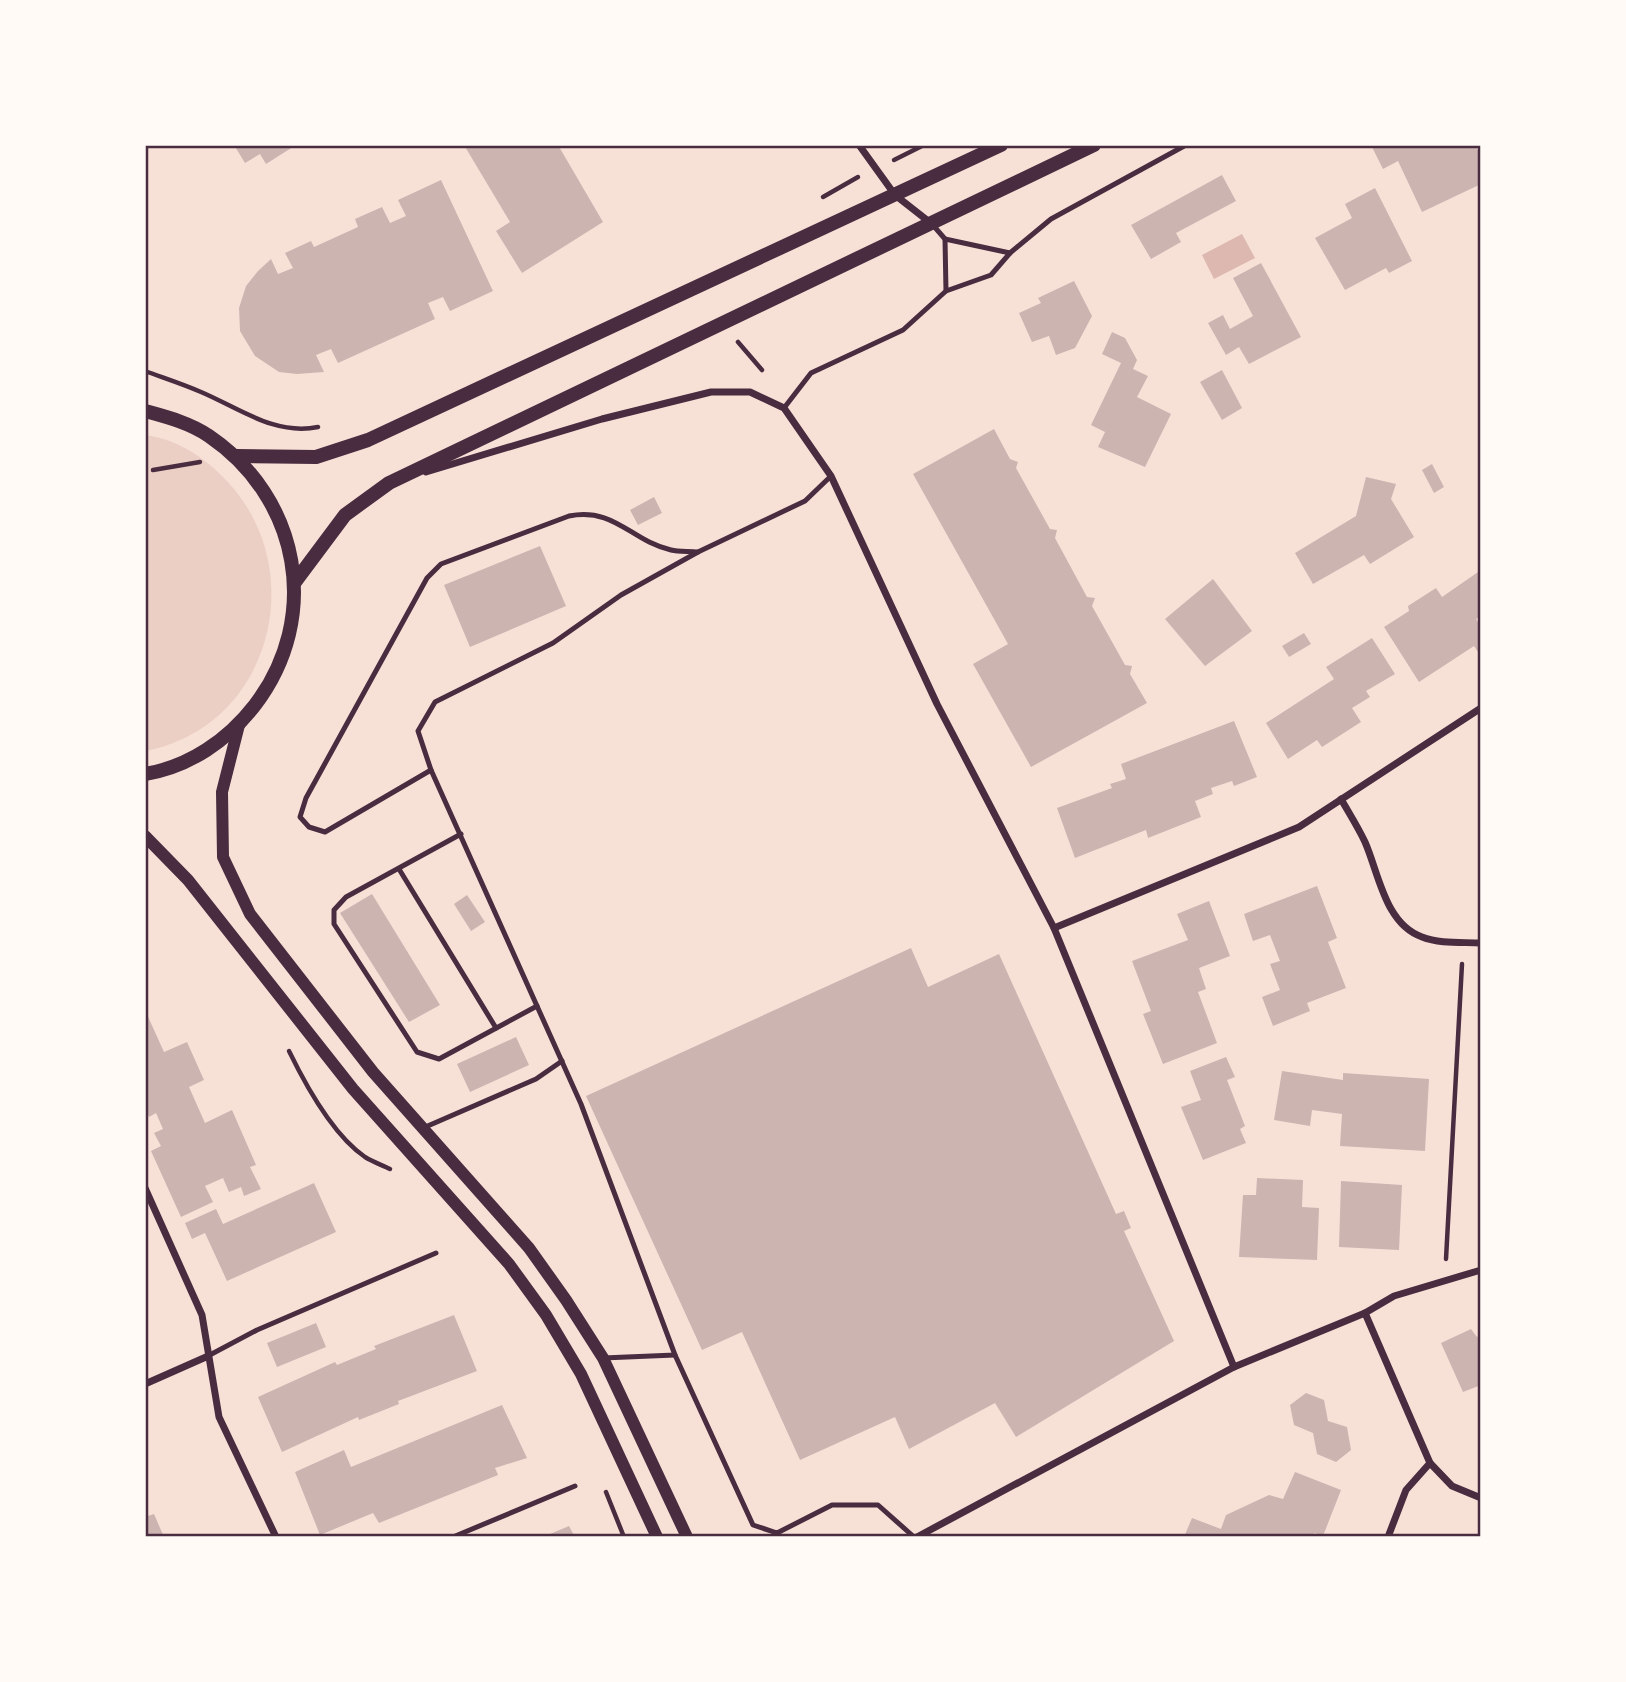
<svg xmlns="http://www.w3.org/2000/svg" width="1626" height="1682" font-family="Commissioner,sans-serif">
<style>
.green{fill:#ebcfc5}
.water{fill:#dcb8b0}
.building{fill:#ccb4b1}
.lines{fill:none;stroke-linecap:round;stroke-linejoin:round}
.path{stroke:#4a2c40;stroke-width:4.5}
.service{stroke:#4a2c40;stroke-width:5}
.minor{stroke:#4a2c40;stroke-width:7}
.tertiary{stroke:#4a2c40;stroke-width:12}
.secondary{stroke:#4a2c40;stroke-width:14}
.neatline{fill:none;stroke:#4a2c40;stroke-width:2.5}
</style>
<rect width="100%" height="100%" fill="#f7e1d7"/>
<path class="green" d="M 145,435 C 174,439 198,453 219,473 C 313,560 276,726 145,751 Z"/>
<polygon class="water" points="1242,234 1255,258 1214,279 1202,255"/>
<g class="building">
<polygon points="234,145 296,145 266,164 260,154 245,163"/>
<polygon points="464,145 558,145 603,222 522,273 496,231 510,222"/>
<polygon points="1371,145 1475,145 1481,156 1481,184 1422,212 1398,161 1383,169"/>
<polygon points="1222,175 1236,201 1176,233 1181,242 1151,259 1131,225"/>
<polygon points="441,180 493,291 450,311 443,297 428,303 435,319 338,363 331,349 316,355 324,372 297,374 279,372 255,356 240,331 239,308 246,286 258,271 271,259 278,274 293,268 285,253 311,241 314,247 358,227 355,219 382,207 390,223 406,216 398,200"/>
<polygon points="1375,188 1412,261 1389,273 1386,268 1345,290 1315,238 1352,218 1345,204"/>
<polygon points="1261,263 1301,337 1249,364 1239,347 1226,355 1208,323 1223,315 1230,329 1253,316 1233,278"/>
<polygon points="1074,281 1092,316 1075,348 1056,355 1049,336 1032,342 1019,313 1041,303 1038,298"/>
<polygon points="1112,332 1125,338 1137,360 1133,369 1148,376 1137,397 1171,414 1145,467 1098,447 1105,432 1091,425 1121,363 1102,354"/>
<polygon points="1222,370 1242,408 1222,420 1200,382"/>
<polygon points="994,429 1010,459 1018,462 1016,468 1050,529 1057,530 1055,538 1087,597 1095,598 1092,606 1125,665 1132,666 1130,674 1147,703 1031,767 973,664 1008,644 913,474"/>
<polygon points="1432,464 1444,487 1434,493 1422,470"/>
<polygon points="1366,477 1396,484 1391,499 1414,537 1370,564 1364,555 1313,584 1295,553 1356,516"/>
<polygon points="654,497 662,513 638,525 630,510"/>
<polygon points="540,546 566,606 470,647 444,585"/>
<polygon points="1481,570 1481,616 1476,619 1481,627 1481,650 1478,652 1474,646 1419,682 1384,627 1409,611 1408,606 1436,588 1442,597"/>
<polygon points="1213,579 1252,631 1205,666 1165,619"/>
<polygon points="1304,633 1311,644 1289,657 1282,646"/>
<polygon points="1372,638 1395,674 1366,691 1370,697 1352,708 1361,722 1322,747 1317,740 1288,759 1266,723 1334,679 1326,667"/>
<polygon points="1234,721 1257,777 1234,786 1232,781 1211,788 1213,794 1195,801 1201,817 1148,838 1146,830 1075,858 1057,808 1112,788 1110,784 1126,779 1121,764"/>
<polygon points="1317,886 1337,938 1328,942 1346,988 1307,1003 1310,1011 1273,1026 1262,997 1280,990 1270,964 1280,961 1270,935 1253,941 1244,914"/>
<polygon points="372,894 440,1005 409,1022 340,913"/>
<polygon points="467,895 485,922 471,931 454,904"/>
<polygon points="1209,901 1230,956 1199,968 1206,989 1198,992 1217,1043 1163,1064 1143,1014 1151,1011 1132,961 1188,940 1177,914"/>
<polygon points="911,948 928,987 999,954 1116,1214 1124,1211 1131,1228 1124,1231 1174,1341 1016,1437 995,1403 909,1449 895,1417 800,1460 742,1332 702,1350 586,1096"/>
<polygon points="145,1010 164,1052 187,1042 204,1080 189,1087 205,1123 232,1110 256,1165 250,1167 261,1189 244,1196 241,1187 229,1192 223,1178 205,1186 213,1202 181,1217 151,1151 161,1146 154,1133 163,1129 156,1113 149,1117 145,1108"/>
<polygon points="516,1037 529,1065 470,1092 457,1064"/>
<polygon points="1226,1057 1235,1077 1227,1080 1245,1126 1240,1129 1246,1143 1203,1160 1181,1107 1201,1100 1190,1071"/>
<polygon points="1282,1071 1343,1080 1343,1073 1429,1079 1425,1151 1340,1146 1342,1114 1312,1110 1310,1126 1274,1120"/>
<polygon points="1257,1178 1303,1180 1302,1207 1319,1208 1317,1260 1239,1257 1243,1195 1256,1195"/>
<polygon points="1341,1181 1402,1185 1399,1250 1339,1247"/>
<polygon points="314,1183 336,1232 227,1281 205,1233 192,1239 185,1223 216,1209 223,1224"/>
<polygon points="454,1315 477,1371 398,1401 399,1404 359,1420 358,1417 282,1452 258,1397 335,1362 337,1365 376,1349 374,1346"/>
<polygon points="316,1323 326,1347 277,1367 267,1343"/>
<polygon points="1471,1329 1477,1337 1481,1335 1481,1385 1463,1392 1441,1343"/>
<polygon points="1306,1393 1324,1400 1328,1421 1347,1427 1351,1450 1336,1462 1317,1454 1313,1433 1294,1425 1290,1405"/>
<polygon points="502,1405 527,1458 495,1468 498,1475 379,1523 373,1513 320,1535 295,1472 344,1450 351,1467"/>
<polygon points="1295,1472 1341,1490 1323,1536 1314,1533 1313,1537 1184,1537 1192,1518 1221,1529 1226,1515 1269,1495 1283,1499"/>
<polygon points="154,1514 164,1537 145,1537 145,1517"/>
<polygon points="569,1526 575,1537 543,1537"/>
</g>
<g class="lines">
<g class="path">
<polyline points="894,160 924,145"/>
<polyline points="823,197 858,177"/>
<polyline points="738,342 762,370"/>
<path d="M 145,371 C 164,378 183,384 201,392 C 239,408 275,436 318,427"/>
<polyline points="153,470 200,462"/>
<path d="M 289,1051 C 306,1086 333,1135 365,1157 C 373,1162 382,1165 390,1169"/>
<polyline points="1446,1259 1462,964"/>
<polyline points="606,1492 624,1537"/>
</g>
<g class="service">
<polyline points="932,224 945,239 946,291 991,275 1010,253 1051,219 1186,145"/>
<polyline points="945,239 1010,253"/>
<polyline points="784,408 811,373 903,330 946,291"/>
<path d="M 431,770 L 325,832 L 309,827 L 300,817 L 306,798 L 427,578 L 441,564 L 569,516 C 615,507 631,541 671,550 C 679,552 689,551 698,552"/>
<polyline points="461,834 346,897 334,910 334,924 417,1052 439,1059 537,1006"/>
<polyline points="399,869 496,1028"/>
<polyline points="423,1128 536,1079 562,1061"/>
<polyline points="675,1355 753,1525 777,1533 832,1505 878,1505 914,1537"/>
<polyline points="206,1357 257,1330 436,1253"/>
<polyline points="603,1358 675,1355 581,1104 431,770 418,731 435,702 553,643 621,595 698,552 805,501 831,476"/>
<polyline points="453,1537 575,1486"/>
</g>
<g class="minor">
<polyline points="859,145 895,195 932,224"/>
<polyline points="426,472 602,419 711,392 750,392 784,408 831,476 937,704 1054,928 1234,1367"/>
<path d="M 1341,799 C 1349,813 1358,827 1365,842 C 1379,874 1385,924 1422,937 C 1440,944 1461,942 1481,943"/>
<polyline points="1054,928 1299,827 1481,708"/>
<polyline points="145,1188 202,1315 219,1417 276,1537"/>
<polyline points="1365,1313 1430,1463 1452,1486 1481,1498"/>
<polyline points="145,1384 206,1357"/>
<polyline points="917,1537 1234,1367 1365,1313 1394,1296 1481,1270"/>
<polyline points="1388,1537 1406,1490 1430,1463"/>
</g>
<g class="tertiary">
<polyline points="239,725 222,792 223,857 250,914 373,1072 529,1248 566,1300 603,1358 687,1537"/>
<polyline points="145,836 188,880 353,1089 509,1264 546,1315 581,1374 657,1537"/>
</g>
<g class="secondary">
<path d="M 145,411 C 167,417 190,423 209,436 C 300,498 322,617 255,705 C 228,740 189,767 145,774"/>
<polyline points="236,456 316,457 368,440 1001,145"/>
<polyline points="295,582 345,515 389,483 1094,145"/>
</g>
</g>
<rect width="1626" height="1682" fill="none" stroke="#fffaf5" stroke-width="294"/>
<rect x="147" y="147" width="1332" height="1388" class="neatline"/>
</svg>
